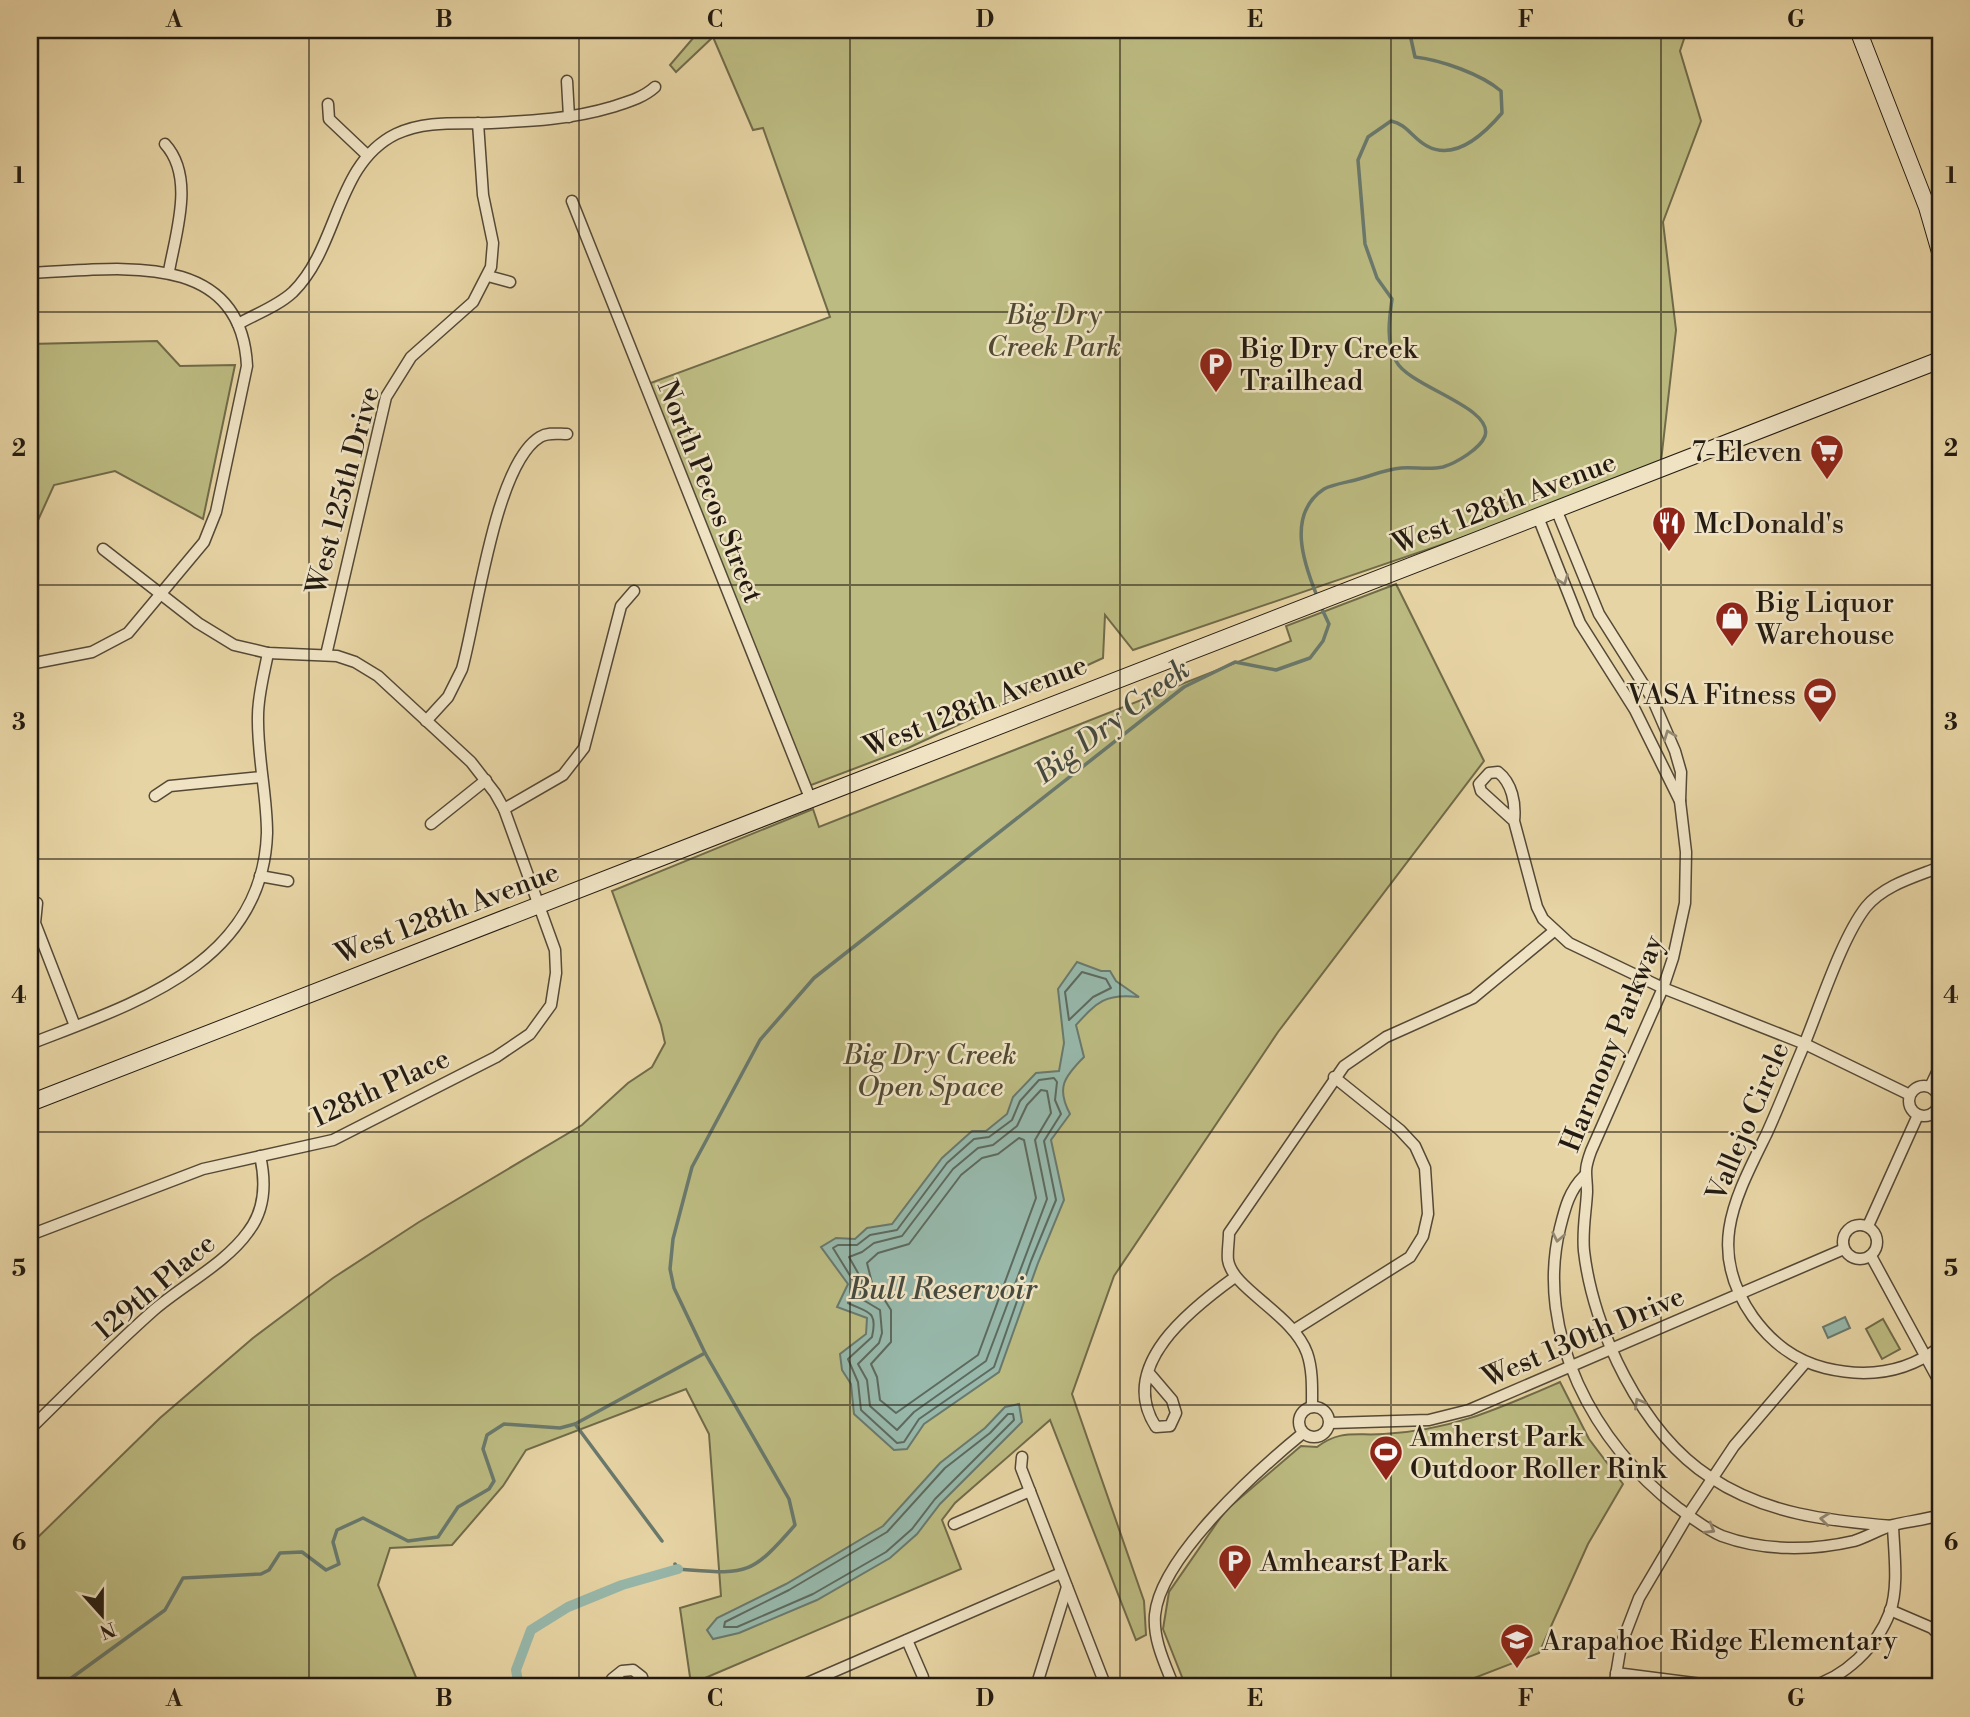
<svg xmlns="http://www.w3.org/2000/svg" width="1970" height="1717" font-family="'Libre Bodoni',serif">
<style>
.green{fill:#bcbb81;stroke:#706b49;stroke-width:2}
.water{fill:#97b8ab;stroke:#69796d;stroke-width:2}
.lines{fill:none;stroke-linecap:round;stroke-linejoin:round}
.shore{stroke:#5d6a5e;stroke-width:2}
.stream{stroke:#69796d;stroke-width:3.5}
.canal{stroke:#97b8ab;stroke-width:10}
.minor-casing{stroke:#544936;stroke-width:13}
.secondary-casing{stroke:#231b11;stroke-width:18}
.minor{stroke:#efe3c4;stroke-width:10}
.secondary{stroke:#efe3c4;stroke-width:16}
.oneway{stroke:#938973}
.grid{fill:none;stroke:#231b11;stroke-width:2;stroke-opacity:0.55}
.labels{text-anchor:middle;stroke-width:5;stroke-linejoin:round;paint-order:stroke}
.park-label{font-size:28px;font-style:italic;fill:#514b33;stroke:#efe3c4}
.poi-label{font-size:28px;fill:#231b11;stroke:#efe3c4;text-anchor:start}
.street-label{font-size:28px;fill:#231b11;stroke:#efe3c4}
.water-label{font-size:30px;font-style:italic;fill:#464a3f;stroke:#efe3c4}
.neatline{fill:none;stroke:#231b11;stroke-width:2.5}
.grid-label{font-size:23px;text-anchor:middle;font-weight:bold;fill:#231b11}
</style>
<rect width="100%" height="100%" fill="#e7d4a4"/>
<filter id="stains"><feTurbulence type="fractalNoise" baseFrequency=".00286" numOctaves="4"/><feColorMatrix values="0 0 0 0 .2 0 0 0 0 .09 0 0 0 0 .02 0 0 0 .5 -.17"/></filter>
<radialGradient id="worn" r=".72"><stop offset=".6" stop-color="#630" stop-opacity="0"/><stop offset="1" stop-color="#630" stop-opacity=".3"/></radialGradient>
<g class="green">
<polygon points="700,30 1671,30 1672,33 1674,30 1687,30 1680,51 1701,121 1663,222 1676,330 1660,470 1133,650 1105,615 1103,658 906,749 806,787 645,385 830,317 763,128 753,130 713,37 676,72 670,65"/>
<polygon points="157,341 180,366 235,365 203,519 115,471 54,485 30,538 30,344"/>
<polygon points="1396,584 1484,761 1278,1032 1114,1276 1072,1394 1144,1601 1146,1635 1136,1640 1050,1420 955,1503 942,1520 961,1569 691,1684 680,1608 721,1596 709,1434 686,1389 526,1450 503,1486 452,1545 390,1548 378,1585 420,1687 30,1687 30,1545 160,1418 253,1338 333,1278 419,1222 582,1125 628,1083 652,1067 665,1043 661,1025 612,891 813,809 819,827 1291,641 1286,626"/>
<polygon points="1883,1319 1900,1349 1882,1359 1866,1329"/>
<path d="M 1560,1382 L 1589,1439 L 1623,1484 L 1588,1544 L 1539,1653 L 1451,1687 L 1186,1687 L 1163,1629 L 1169,1592 L 1225,1511 L 1301,1446 L 1317,1447 C 1341,1429 1356,1436 1384,1434 C 1452,1430 1498,1409 1560,1382 Z"/>
</g>
<g class="water">
<path d="M 1077,962 L 1101,971 L 1110,971 L 1116,981 L 1139,997 C 1105,993 1097,1002 1076,1025 L 1084,1057 C 1064,1077 1056,1088 1070,1114 L 1051,1140 L 1064,1200 L 1038,1263 L 999,1372 L 924,1424 L 907,1449 L 894,1450 L 854,1414 L 851,1384 L 842,1370 L 840,1354 L 866,1334 L 867,1318 L 837,1307 L 848,1284 L 821,1247 L 836,1238 L 855,1239 L 867,1228 L 892,1224 L 942,1158 L 972,1131 L 986,1131 L 1007,1114 L 1013,1097 L 1036,1073 L 1059,1071 L 1064,1043 L 1058,989 Z"/>
<polygon points="1845,1317 1850,1328 1828,1338 1823,1327"/>
<polygon points="1019,1404 1022,1422 940,1504 917,1534 890,1558 817,1600 739,1633 713,1639 707,1630 717,1618 786,1584 883,1526 940,1463 985,1428 1005,1407"/>
</g>
<g class="lines">
<g class="shore">
<polygon points="1082,972 1106,979 1111,988 1093,997 1069,1020 1065,992"/>
<path d="M 1054,1078 L 1057,1082 L 1055,1100 L 1061,1114 L 1044,1141 L 1056,1200 L 1031,1261 L 994,1367 L 919,1419 L 904,1442 L 897,1443 L 861,1410 L 858,1382 L 848,1359 L 872,1337 C 878,1310 868,1313 848,1303 L 854,1282 L 833,1248 L 838,1245 L 857,1245 L 870,1235 L 897,1230 L 947,1163 L 974,1139 L 989,1137 L 1012,1120 L 1020,1101 L 1039,1080 Z"/>
<polygon points="1041,1090 1047,1091 1051,1113 1035,1140 1047,1199 986,1361 914,1412 897,1430 870,1406 867,1380 858,1364 879,1343 882,1333 880,1310 860,1298 862,1280 849,1257 862,1252 874,1243 902,1236 953,1169 978,1148 993,1145 1017,1126 1027,1105"/>
<polygon points="1019,1138 1024,1140 1036,1198 978,1355 896,1413 880,1400 877,1377 871,1364 891,1342 891,1310 884,1299 874,1291 867,1263 878,1253 909,1244 961,1175 982,1158 998,1154"/>
<polygon points="1008,1414 1013,1414 1014,1420 935,1499 912,1529 886,1552 813,1594 737,1627 724,1627 725,1622 789,1590 887,1532 945,1468 990,1433"/>
</g>
<g class="stream">
<path d="M 1317,596 C 1304,564 1286,514 1324,489 C 1333,484 1349,482 1359,479 C 1373,475 1387,469 1401,468 C 1414,467 1430,470 1443,467 C 1456,463 1480,449 1485,436 C 1494,407 1409,387 1396,361 C 1386,342 1389,320 1392,299 L 1377,278 L 1365,244 L 1358,160 L 1368,137 L 1391,121 C 1407,124 1412,138 1427,146 C 1456,162 1485,133 1502,113 L 1501,91 C 1481,74 1441,60 1415,57 L 1409,30"/>
<polyline points="575,1424 705,1353"/>
<path d="M 675,1564 L 678,1569 C 746,1574 749,1578 795,1525 L 789,1499 L 705,1353 L 674,1288 L 670,1269 L 673,1239 L 692,1167 L 760,1040 L 814,978 L 1184,687 L 1235,662 L 1276,670 L 1310,658 L 1323,641 L 1329,624 L 1321,607"/>
<polyline points="63,1687 70,1679 165,1610 183,1578 261,1574 269,1570 280,1553 302,1552 326,1570 339,1564 333,1542 337,1530 363,1518 408,1541 438,1537 458,1507 489,1489 494,1481 483,1449 487,1435 504,1424 560,1428 575,1424 662,1541"/>
</g>
<polyline class="canal" points="519,1687 516,1670 531,1630 568,1607 622,1585 678,1569"/>
<g class="minor-casing">
<g id="minor">
<polyline points="567,81 569,117"/>
<polyline points="328,104 329,119 367,155"/>
<path d="M 165,144 C 195,177 176,232 169,271"/>
<polyline points="572,201 810,798"/>
<polyline points="30,256 30,273"/>
<path d="M 30,273 C 112,270 241,246 247,366 L 216,512 L 204,542 L 128,633 L 92,652 L 30,664"/>
<polyline points="488,276 510,282"/>
<path d="M 238,324 C 256,314 278,306 293,292 C 339,247 335,164 396,134 C 426,120 458,124 491,123 C 532,121 572,119 612,107 C 627,102 643,98 655,87"/>
<path d="M 1556,509 L 1599,614 L 1652,698 L 1675,751 L 1681,772 L 1680,801 L 1686,852 L 1685,903 L 1673,958 L 1663,988 L 1591,1151 C 1583,1173 1587,1173 1587,1192 C 1586,1212 1582,1231 1584,1251 C 1593,1330 1642,1433 1710,1477 C 1765,1514 1829,1521 1893,1526"/>
<polyline points="1538,517 1580,623 1635,710 1680,801"/>
<polyline points="326,655 386,397 411,357 473,302 491,267 493,243 483,195 478,123"/>
<path d="M 426,721 L 448,697 L 462,669 C 477,616 495,464 540,437 C 548,432 558,434 567,434"/>
<polyline points="155,796 170,786 262,777"/>
<polyline points="504,809 563,775 584,748 621,606 634,591"/>
<path d="M 1514,821 L 1481,791 L 1479,784 L 1489,773 L 1498,772 C 1512,783 1516,803 1514,821 L 1537,907 L 1543,919 L 1569,943 L 1663,988 L 1805,1044 L 1910,1095"/>
<polyline points="431,824 486,780"/>
<path d="M 1940,867 C 1915,877 1884,885 1866,907 C 1840,940 1817,1016 1799,1057 C 1788,1083 1778,1109 1766,1135 C 1734,1200 1706,1250 1753,1317 C 1772,1343 1794,1360 1825,1368 C 1866,1378 1906,1373 1940,1347"/>
<polyline points="260,876 288,881"/>
<polyline points="37,903 35,923 75,1026"/>
<path d="M 30,1044 C 132,1004 263,965 267,833 C 267,794 257,755 258,716 C 258,695 264,674 268,653"/>
<circle cx="1924" cy="1101" r="15"/>
<polyline points="1930,1087 1940,1066"/>
<path d="M 1584,1176 C 1569,1191 1565,1208 1560,1228 C 1534,1333 1595,1445 1677,1507 C 1691,1517 1707,1530 1722,1536 C 1763,1551 1811,1551 1854,1541 C 1867,1537 1880,1529 1893,1525 C 1909,1521 1925,1520 1940,1515"/>
<circle cx="1860" cy="1242" r="17"/>
<polyline points="1868,1226 1918,1115"/>
<polyline points="30,1235 203,1169 333,1140 496,1057 530,1034 551,1005 556,973 555,950 504,809 495,793 471,762 378,676 355,662 337,656 268,653 234,645 198,623 103,549"/>
<polyline points="1940,1240 1940,1241"/>
<polyline points="1871,1256 1940,1383"/>
<polyline points="1294,1330 1410,1257 1423,1236 1428,1214 1425,1168 1415,1146 1400,1130 1334,1077"/>
<path d="M 1149,1373 L 1172,1400 L 1176,1413 L 1170,1426 L 1156,1427 C 1116,1366 1192,1308 1235,1277"/>
<circle cx="1314" cy="1422" r="15"/>
<path d="M 1312,1407 C 1312,1390 1313,1370 1307,1353 C 1293,1314 1232,1289 1228,1260 C 1227,1252 1229,1242 1229,1233 L 1344,1066 L 1386,1037 L 1473,998 L 1554,931"/>
<polyline points="1330,1423 1429,1420 1469,1410 1844,1249"/>
<path d="M 30,1429 C 71,1389 111,1348 154,1310 C 183,1285 226,1263 248,1232 C 265,1210 266,1182 260,1156"/>
<polyline points="1022,1457 1021,1468 1106,1687"/>
<polyline points="954,1524 1030,1491"/>
<polyline points="1890,1610 1932,1628 1940,1636"/>
<polyline points="907,1640 923,1677"/>
<polyline points="1616,1673 1725,1687"/>
<polyline points="612,1679 622,1671 633,1670 642,1677 645,1687"/>
<polyline points="798,1687 1061,1573"/>
<polyline points="1036,1687 1067,1587"/>
<path d="M 1174,1687 C 1165,1664 1153,1640 1155,1615 C 1160,1557 1259,1469 1303,1433"/>
<polyline points="1614,1687 1621,1645 1639,1598 1688,1515 1734,1446 1805,1363"/>
<path d="M 1809,1687 C 1844,1678 1877,1647 1890,1612 C 1899,1587 1894,1552 1893,1526"/>
</g>
</g>
<g class="secondary-casing">
<g id="secondary">
<polyline points="1858,30 1927,207 1940,252"/>
<polyline points="30,1103 1940,360"/>
</g>
</g>
<use href="#minor" class="minor"/>
<use href="#secondary" class="secondary"/>
</g>
<defs><path id="oneway-chevron" d="M-2-3.5L2.5 0L-2 3.5" fill="none" stroke-width="1.6" stroke-linecap="round" stroke-linejoin="round" transform="scale(1.75)"/></defs>
<g class="oneway">
<use href="#oneway-chevron" transform="translate(1563 580) rotate(69)"/>
<use href="#oneway-chevron" transform="translate(1669 735) rotate(-111)"/>
<use href="#oneway-chevron" transform="translate(1558 1237) rotate(101)"/>
<use href="#oneway-chevron" transform="translate(1639 1403) rotate(-120)"/>
<use href="#oneway-chevron" transform="translate(1825 1519) rotate(-173)"/>
<use href="#oneway-chevron" transform="translate(1710 1529) rotate(31)"/>
</g>
<path class="grid" d="M 309,30 L 309,1687M 579,30 L 579,1687M 850,30 L 850,1687M 1120,30 L 1120,1687M 1391,30 L 1391,1687M 1661,30 L 1661,1687M 30,312 L 1940,312M 30,585 L 1940,585M 30,859 L 1940,859M 30,1132 L 1940,1132M 30,1405 L 1940,1405"/>
<defs>
<g id="parking-pin" transform="scale(1.75)"><path d="M0 17L-7.5 6A9.5 9.5 0 1 1 7.5 6Z" fill="#8f2418" stroke="#efe3c4"/><path d="M-3.5-5.5H1a3.5 3.5 0 0 1 0 7H-1V5.5H-3.5ZM-1-3.4V-.6H.8a1.4 1.4 0 0 0 0-2.8Z" fill="#fff"/></g>
<g id="supermarket-pin" transform="scale(1.75)"><path d="M0 17L-7.5 6A9.5 9.5 0 1 1 7.5 6Z" fill="#8f2418" stroke="#efe3c4"/><path d="M-6-5.5h2.5l.6 2H6L4.5 2H-2.5L-4.4-4H-6ZM-1.5 3.2a1.3 1.3 0 1 0 .1 0ZM3 3.2a1.3 1.3 0 1 0 .1 0Z" fill="#fff"/></g>
<g id="restaurant-pin" transform="scale(1.75)"><path d="M0 17L-7.5 6A9.5 9.5 0 1 1 7.5 6Z" fill="#8f2418" stroke="#efe3c4"/><path d="M-5-6h1v4h1v-4h1v4h1v-4h1v5L-1.5 .5V6h-2V.5L-5-1ZM5-6V6H3V1.5H1.5Q1.5-4 5-6Z" fill="#fff"/></g>
<g id="shop-pin" transform="scale(1.75)"><path d="M0 17L-7.5 6A9.5 9.5 0 1 1 7.5 6Z" fill="#8f2418" stroke="#efe3c4"/><path d="M-5-2.5h2.3a2.7 3.5 0 0 1 5.4 0H5L5.5 6h-11ZM-1.5-2.5h3a1.5 2.3 0 0 0-3 0Z" fill="#fff"/></g>
<g id="stadium-pin" transform="scale(1.75)"><path d="M0 17L-7.5 6A9.5 9.5 0 1 1 7.5 6Z" fill="#8f2418" stroke="#efe3c4"/><path d="M0-5a6.5 5 0 1 0 0 10a6.5 5 0 1 0 0-10ZM-3.5-1.8h7v3.6h-7Z" fill="#fff"/></g>
<g id="school-pin" transform="scale(1.75)"><path d="M0 17L-7.5 6A9.5 9.5 0 1 1 7.5 6Z" fill="#8f2418" stroke="#efe3c4"/><path d="M0-5L7-2L0 1L-7-2ZM-4 1L0 2.5L4 1V4Q0 6-4 4Z" fill="#fff"/></g>
</defs>
<g fill-rule="evenodd">
<use href="#parking-pin" x="1216" y="364"/>
<use href="#supermarket-pin" x="1827" y="451"/>
<use href="#restaurant-pin" x="1669" y="523"/>
<use href="#shop-pin" x="1732" y="618"/>
<use href="#stadium-pin" x="1820" y="694"/>
<use href="#stadium-pin" x="1386" y="1452"/>
<use href="#parking-pin" x="1235" y="1561"/>
<use href="#school-pin" x="1517" y="1640"/>
</g>
<g class="labels">
<g class="park-label">
<text x="1054" y="324">Big Dry<tspan x="1054" dy="32">Creek Park</tspan></text>
<text x="930" y="1064">Big Dry Creek<tspan x="930" dy="32">Open Space</tspan></text>
</g>
<g class="poi-label">
<text x="1240" y="358">Big Dry Creek<tspan x="1240" dy="32">Trailhead</tspan></text>
<text x="1802" y="461" text-anchor="end">7-Eleven</text>
<text x="1694" y="533">McDonald's</text>
<text x="1756" y="612">Big Liquor<tspan x="1756" dy="32">Warehouse</tspan></text>
<text x="1796" y="704" text-anchor="end">VASA Fitness</text>
<text x="1410" y="1446">Amherst Park<tspan x="1410" dy="32">Outdoor Roller Rink</tspan></text>
<text x="1260" y="1571">Amhearst Park</text>
<text x="1542" y="1650">Arapahoe Ridge Elementary</text>
</g>
<g class="street-label">
<text transform="translate(342 490) rotate(-75)" y="10">West 125th Drive</text>
<text transform="translate(711 491) rotate(68)" y="10">North Pecos Street</text>
<text transform="translate(1504 502) rotate(-21)" y="10">West 128th Avenue</text>
<text transform="translate(975 705) rotate(-21)" y="10">West 128th Avenue</text>
<text transform="translate(447 912) rotate(-21)" y="10">West 128th Avenue</text>
<text transform="translate(1611 1043) rotate(-68)" y="10">Harmony Parkway</text>
<text transform="translate(380 1087) rotate(-25)" y="10">128th Place</text>
<text transform="translate(1747 1121) rotate(-67)" y="10">Vallejo Circle</text>
<text transform="translate(154 1286) rotate(-40)" y="10">129th Place</text>
<text transform="translate(1583 1336) rotate(-23)" y="10">West 130th Drive</text>
</g>
<g class="water-label">
<text transform="translate(1112 721) rotate(-37)" y="10">Big Dry Creek</text>
<text x="943" y="1299">Bull Reservoir</text>
</g>
</g>
<rect width="1970" height="1717" fill="none" stroke="#e7d4a4" stroke-width="77"/>
<g transform="translate(102 1615) rotate(159)" stroke="#efe3c4" stroke-width="5" paint-order="stroke">
<path d="M0-5L12 26L0 18L-12 26Z" fill="#231b11"/>
<text y="-10" font-size="19" font-weight="bold" text-anchor="middle" fill="#231b11">N</text>
</g>
<rect x="38" y="38" width="1894" height="1640" class="neatline"/>
<g class="grid-label">
<text x="174" y="27">A</text>
<text x="444" y="27">B</text>
<text x="715" y="27">C</text>
<text x="985" y="27">D</text>
<text x="1255" y="27">E</text>
<text x="1526" y="27">F</text>
<text x="1796" y="27">G</text>
<text x="19" y="183">1</text>
<text x="1951" y="183">1</text>
<text x="19" y="456">2</text>
<text x="1951" y="456">2</text>
<text x="19" y="730">3</text>
<text x="1951" y="730">3</text>
<text x="19" y="1003">4</text>
<text x="1951" y="1003">4</text>
<text x="19" y="1276">5</text>
<text x="1951" y="1276">5</text>
<text x="19" y="1550">6</text>
<text x="1951" y="1550">6</text>
<text x="174" y="1706">A</text>
<text x="444" y="1706">B</text>
<text x="715" y="1706">C</text>
<text x="985" y="1706">D</text>
<text x="1255" y="1706">E</text>
<text x="1526" y="1706">F</text>
<text x="1796" y="1706">G</text>
</g>
<rect width="100%" height="100%" filter="url(#stains)"/>
<rect width="100%" height="100%" fill="url(#worn)"/>
</svg>
